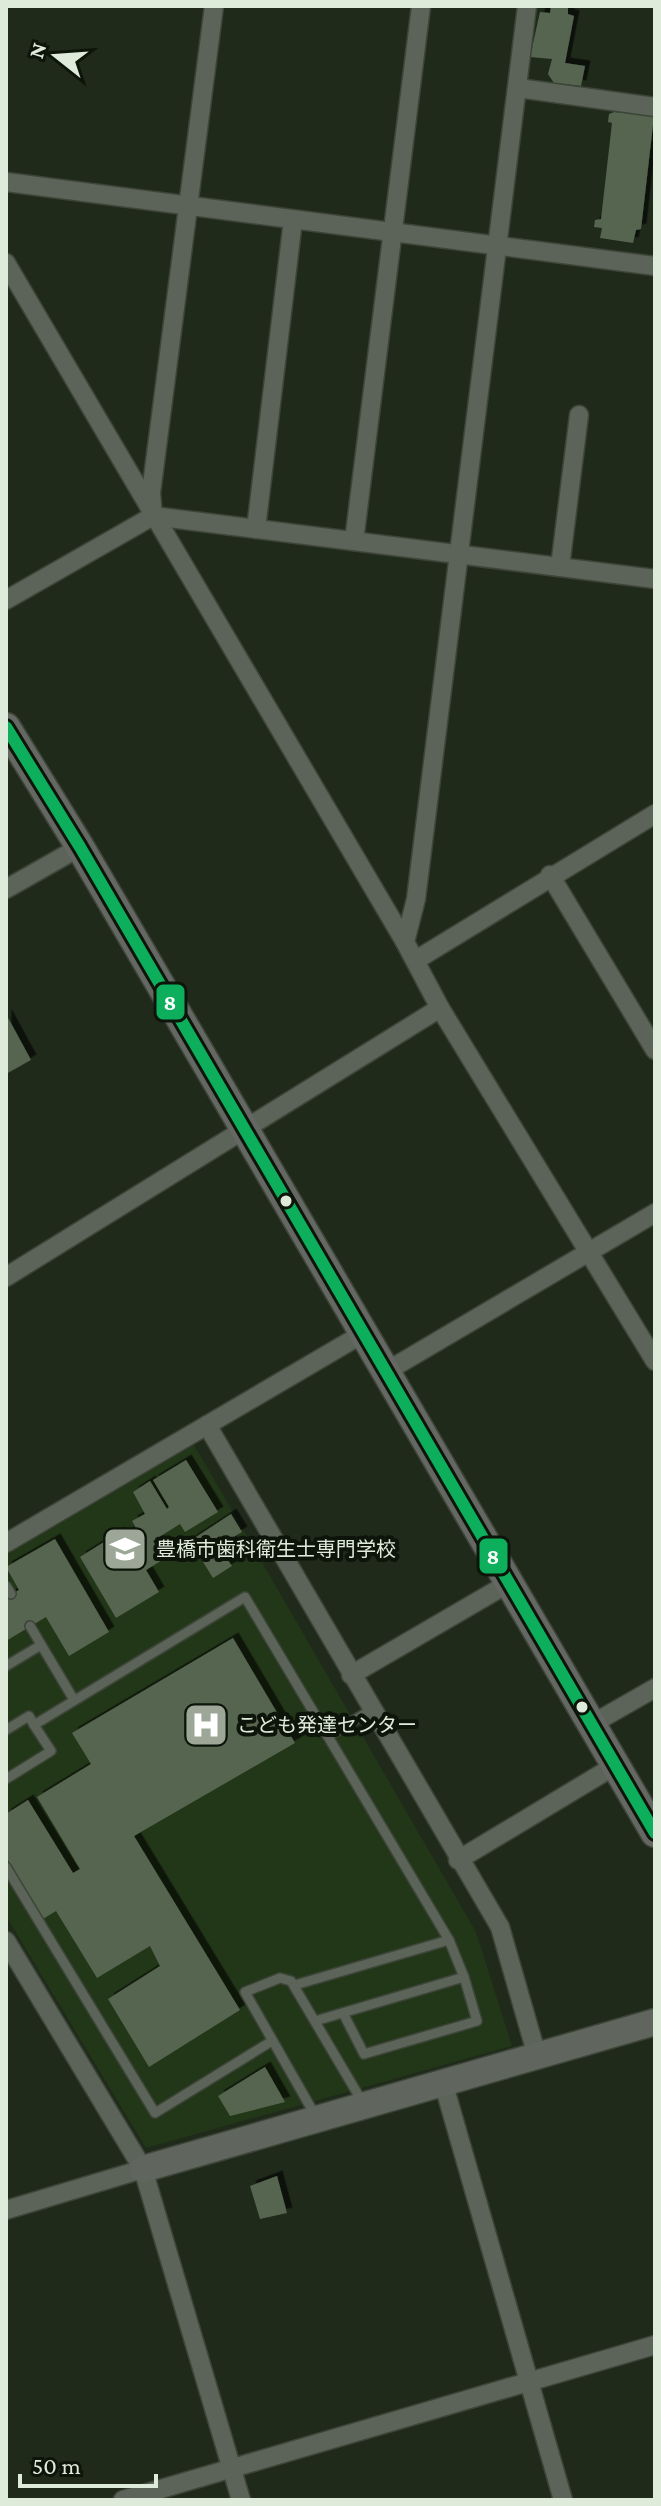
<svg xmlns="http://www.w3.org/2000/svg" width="661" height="2506" font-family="'Crimson Pro','Noto Sans JP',serif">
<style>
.built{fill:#223618}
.building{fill:#56654f;filter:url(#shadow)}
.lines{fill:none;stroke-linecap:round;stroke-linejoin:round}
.lane-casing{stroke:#3d4539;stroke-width:12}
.street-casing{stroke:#3d4539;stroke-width:21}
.secondary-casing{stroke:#3d4539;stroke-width:29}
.primary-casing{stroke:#3d4539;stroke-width:31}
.lane{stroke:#5c6358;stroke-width:9}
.street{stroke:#5c6358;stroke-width:18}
.secondary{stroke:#60665d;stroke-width:26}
.primary{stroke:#646762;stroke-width:28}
.bus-1-casing{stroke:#0d150a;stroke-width:18}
.bus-1{stroke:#0daf5c;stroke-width:12}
.bus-dot{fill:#dfebda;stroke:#0d150a;stroke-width:3}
.labels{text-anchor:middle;stroke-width:8;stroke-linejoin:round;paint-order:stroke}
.poi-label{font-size:20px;fill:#dfebda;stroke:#0d150a;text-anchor:start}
.line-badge{stroke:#0d150a;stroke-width:3}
.badge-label{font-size:22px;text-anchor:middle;font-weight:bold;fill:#fff}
</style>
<defs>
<filter id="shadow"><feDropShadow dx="5.5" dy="-5.5" stdDeviation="0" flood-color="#0009"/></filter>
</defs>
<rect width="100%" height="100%" fill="#202a1b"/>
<polygon class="built" points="194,1445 476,1932 512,2046 146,2148 6,1916 6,1555"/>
<g class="building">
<polygon points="551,6 568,6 568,14 574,16 565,63 585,66 581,86 554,83 548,74 552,59 530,57 540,12 550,13"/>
<polygon points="614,112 654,116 641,229 636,230 633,243 600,238 602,228 594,227 595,220 601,219 612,123 608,122 609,114"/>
<polygon points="6,1014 31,1060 6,1074"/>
<polygon points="186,1460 218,1512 185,1532 180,1524 153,1541 164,1559 146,1570 159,1592 116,1618 80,1557 120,1532 122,1536 136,1528 132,1521 145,1514 133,1492 150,1481 167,1509 169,1507 153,1480"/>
<polygon points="231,1514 242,1532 230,1539 236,1549 225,1556 232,1566 213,1578 190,1541"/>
<polygon points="55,1539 109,1632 69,1656 46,1617 6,1641 6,1597 19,1590 6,1567"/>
<polygon points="233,1638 295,1743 134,1836 240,2010 149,2067 108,1999 160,1966 150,1946 97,1978 56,1911 43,1919 6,1857 6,1814 28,1800 73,1873 80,1869 37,1797 91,1764 72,1733"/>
<polygon points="265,2067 285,2102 230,2116 218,2096"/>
<polygon points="277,2176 287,2213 260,2219 250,2186"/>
</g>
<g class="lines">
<g class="lane-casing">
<g id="lane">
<polyline points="6,1586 11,1594"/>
<polyline points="30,1626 74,1700"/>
<polyline points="6,1666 41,1645"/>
<polyline points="6,1730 29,1716 34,1725 245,1597 449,1940 295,1985"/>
<polyline points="328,1736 371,1710"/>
<polyline points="6,1779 51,1751 34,1725"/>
<polyline points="6,1867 155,2113 272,2041"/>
<polyline points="343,2013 364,2054 477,2021 464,1977"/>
<polyline points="315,2021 464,1977 449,1940"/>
<polyline points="315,2115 245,1992 280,1978 291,1981 363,2103"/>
</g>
</g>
<g class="street-casing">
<g id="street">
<polyline points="214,6 151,493 153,516 655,579"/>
<polyline points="527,6 416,899 405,942 440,1008 655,1361"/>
<polyline points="518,88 655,107"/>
<polyline points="6,182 655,266"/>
<polyline points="6,263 405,942"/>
<polyline points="256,529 293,220"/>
<polyline points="354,541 421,6"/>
<polyline points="560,567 579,415"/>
<polyline points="6,600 153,516"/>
<polyline points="550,875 655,1050"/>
<polyline points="6,889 80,847"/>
<polyline points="416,960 655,814"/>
<polyline points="6,1277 440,1008"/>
<polyline points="387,1371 655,1213"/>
<polyline points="207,1425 500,1927 537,2056"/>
<polyline points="6,1543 364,1333"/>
<polyline points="351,1675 509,1583"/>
<polyline points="592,1724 655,1688"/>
<polyline points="458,1860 616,1765"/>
<polyline points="6,1941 143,2169 241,2500"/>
<polyline points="443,2082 563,2500"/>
<polyline points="6,2210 143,2169"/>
<polyline points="123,2500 655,2345"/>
</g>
</g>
<g class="secondary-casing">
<polyline id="secondary" points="143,2169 655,2022"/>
</g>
<g class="primary-casing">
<polyline id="primary" points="6,727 80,847 655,1833"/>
</g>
<use href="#lane" class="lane"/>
<use href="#street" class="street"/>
<use href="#secondary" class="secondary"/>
<use href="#primary" class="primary"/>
<g class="bus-1-casing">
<polyline id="bus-1" points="6,727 80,847 655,1833"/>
</g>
<use href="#bus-1" class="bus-1"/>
</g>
<defs>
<g id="university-square" transform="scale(2.3)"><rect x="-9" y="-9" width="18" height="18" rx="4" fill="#9ca797" stroke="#0d150a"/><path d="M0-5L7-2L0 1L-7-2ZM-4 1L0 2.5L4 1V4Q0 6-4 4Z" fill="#fff"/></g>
<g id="hospital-square" transform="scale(2.3)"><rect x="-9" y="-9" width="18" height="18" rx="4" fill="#9ca797" stroke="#0d150a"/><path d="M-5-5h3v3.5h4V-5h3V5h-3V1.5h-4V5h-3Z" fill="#fff"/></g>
</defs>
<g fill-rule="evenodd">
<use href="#university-square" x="125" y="1549"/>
<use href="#hospital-square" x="206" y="1725"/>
</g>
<g class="bus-dot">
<circle cx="286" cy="1201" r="7"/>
<circle cx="582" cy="1707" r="7"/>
</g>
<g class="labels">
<g class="poi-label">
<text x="156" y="1556">豊橋市歯科衛生士専門学校</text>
<text x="237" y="1732">こども発達センター</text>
</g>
</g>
<g class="line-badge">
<rect x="155" y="983" width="31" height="38" rx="8" fill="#0daf5c"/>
<rect x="478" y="1537" width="31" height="38" rx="8" fill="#0daf5c"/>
</g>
<g class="badge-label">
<text x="170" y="1010">8</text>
<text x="493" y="1564">8</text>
</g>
<rect width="661" height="2506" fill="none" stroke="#dfebda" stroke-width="16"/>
<g transform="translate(56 56) rotate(287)" stroke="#0d150a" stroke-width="6" paint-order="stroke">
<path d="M0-6L14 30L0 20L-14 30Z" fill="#dfebda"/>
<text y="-12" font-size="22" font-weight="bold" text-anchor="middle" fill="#dfebda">N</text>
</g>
<path d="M20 2474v12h136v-12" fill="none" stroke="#dfebda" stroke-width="4"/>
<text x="32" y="2474" font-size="24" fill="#dfebda" stroke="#0d150a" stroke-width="6" paint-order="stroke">50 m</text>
</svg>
